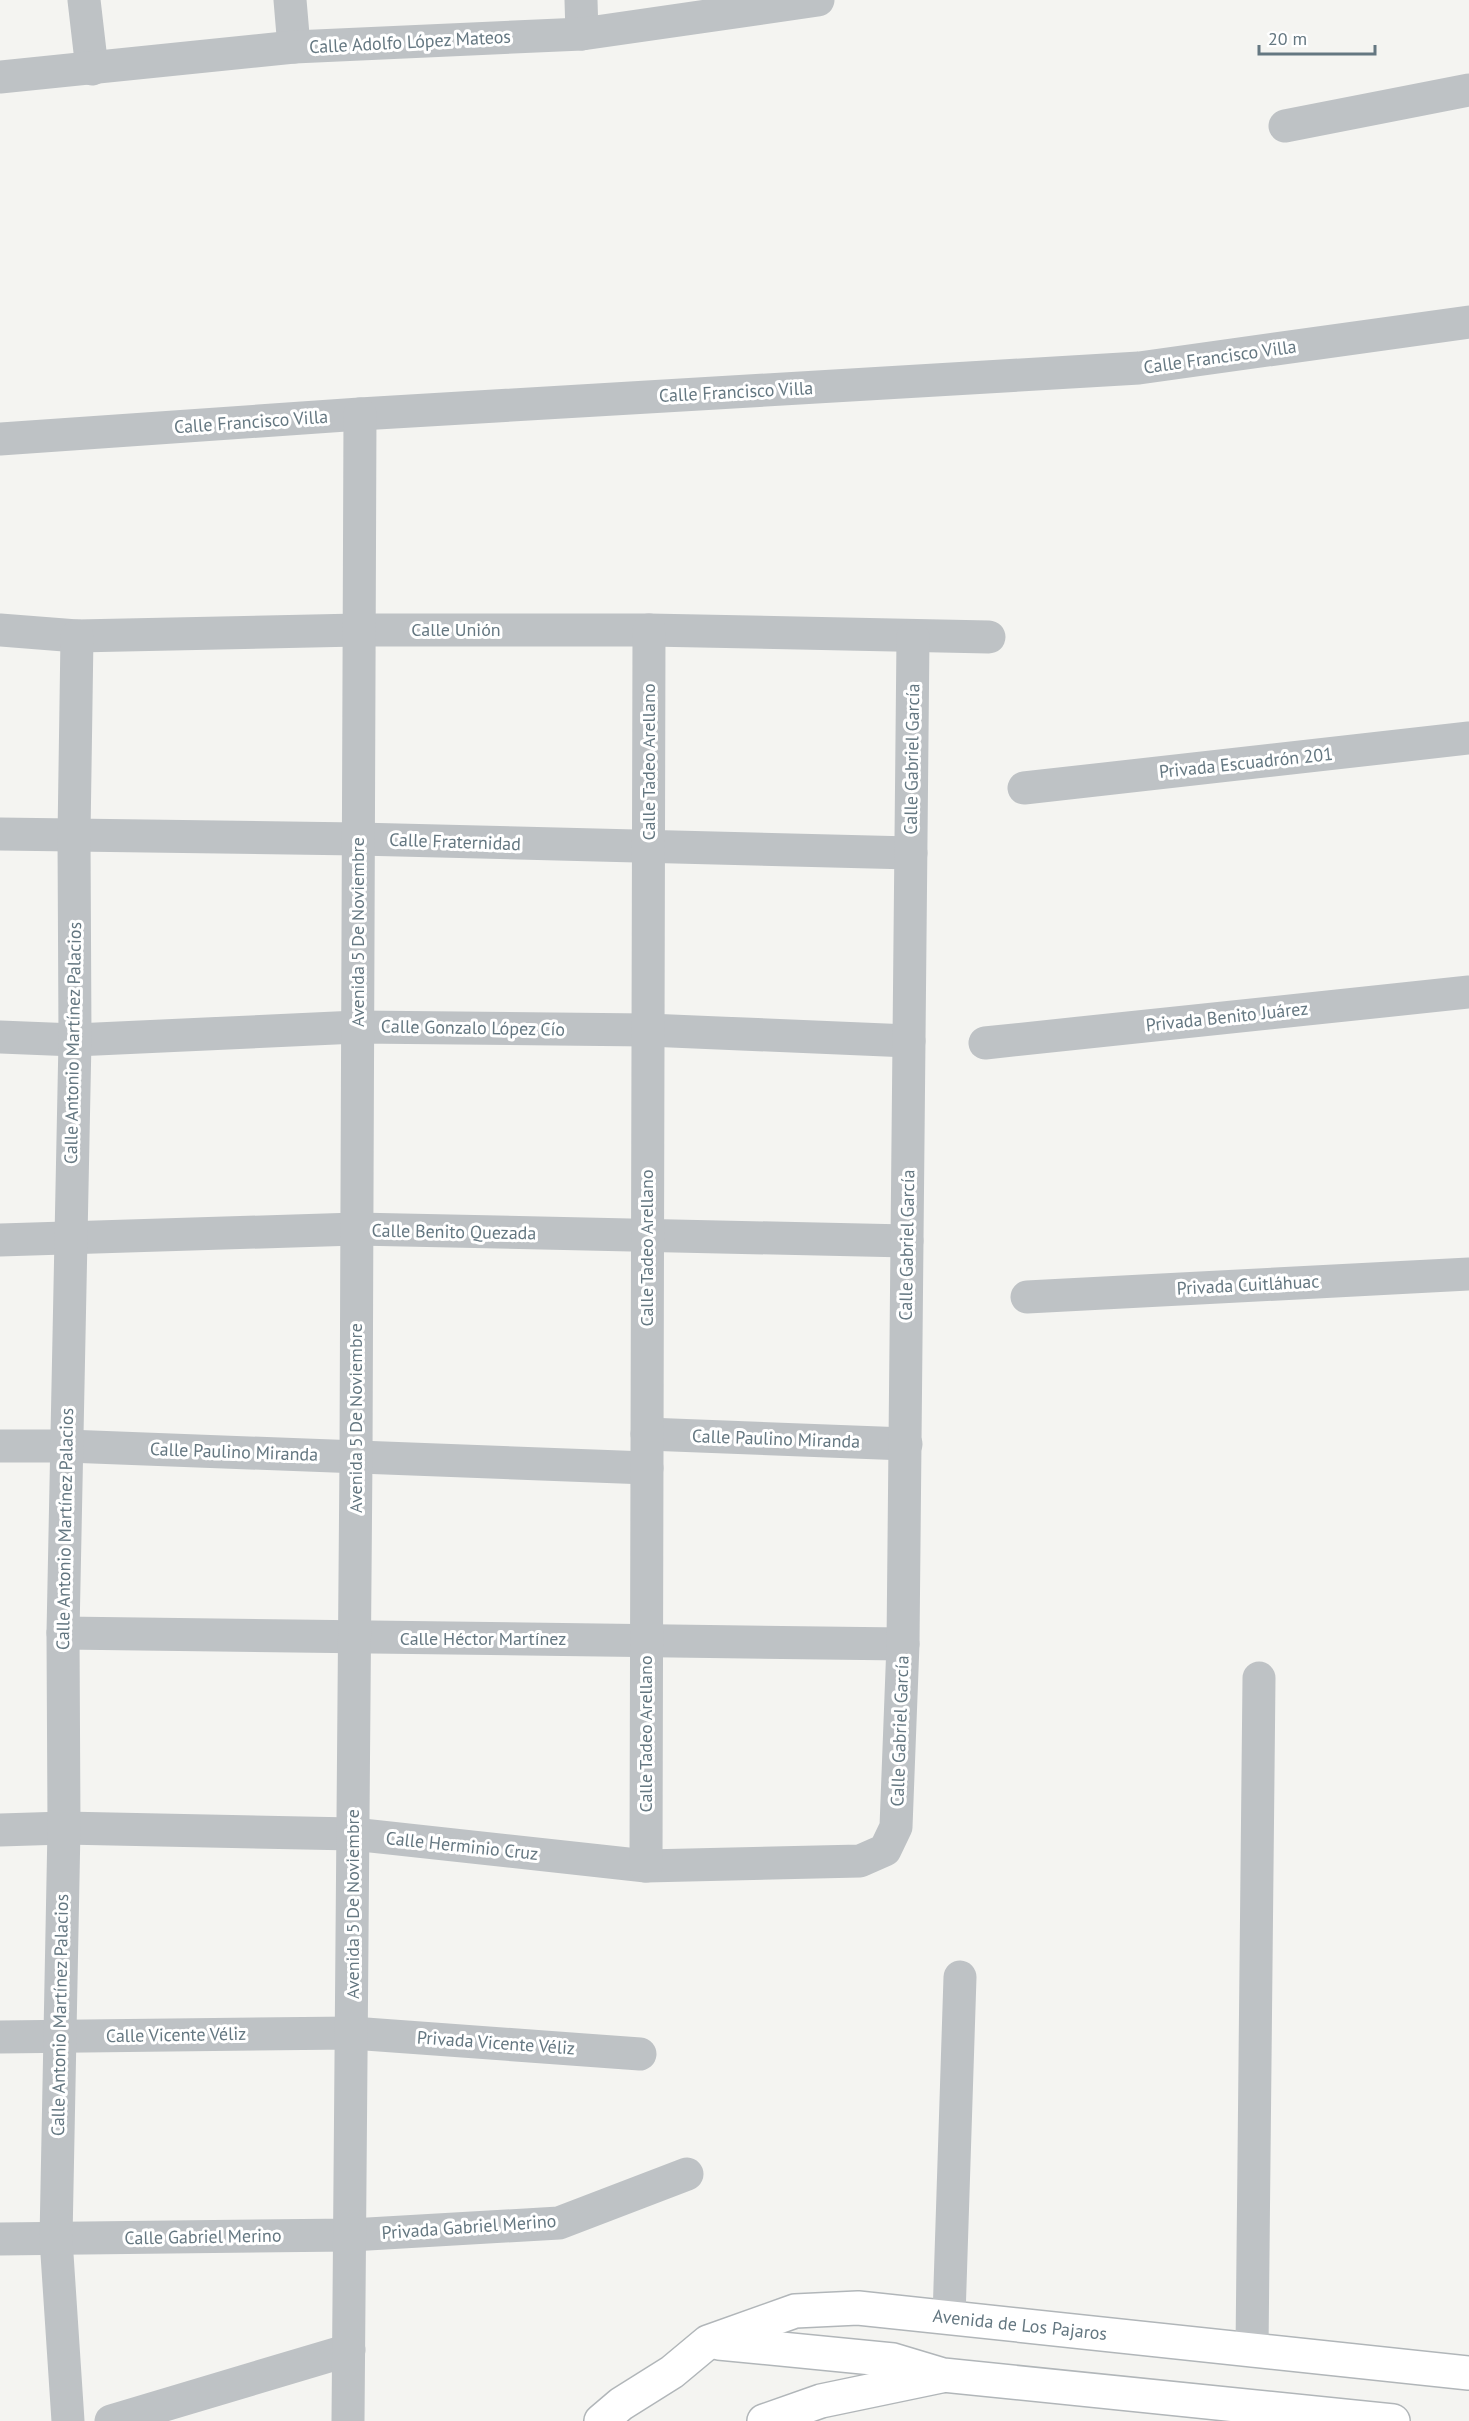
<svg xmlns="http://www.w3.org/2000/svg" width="1469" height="2421" font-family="'PT Sans',sans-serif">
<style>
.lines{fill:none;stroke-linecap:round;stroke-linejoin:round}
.major-casing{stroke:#b1b6b9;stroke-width:36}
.minor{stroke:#bec2c5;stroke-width:33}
.major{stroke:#fff;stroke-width:33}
.labels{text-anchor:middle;stroke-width:6;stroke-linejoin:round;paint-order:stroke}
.street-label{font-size:18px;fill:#647781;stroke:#fff}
</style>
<rect width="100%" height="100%" fill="#f4f4f1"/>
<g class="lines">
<g class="major-casing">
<g id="major">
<polyline points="719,2343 893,2360 943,2375 1393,2421"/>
<polyline points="601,2421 621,2404 672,2372 708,2342 795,2311 858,2308 1469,2373"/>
<polyline points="764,2421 821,2401 941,2376"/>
</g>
</g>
<g class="minor">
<polyline points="84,0 92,69"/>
<polyline points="290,0 294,47"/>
<polyline points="581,0 582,34"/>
<polyline points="0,77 294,47 582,34 818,0"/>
<polyline points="1285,126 1469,90"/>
<polyline points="0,439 360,414 1139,368 1469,322"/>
<polyline points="0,630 77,636 358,630 649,630 989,637"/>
<polyline points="1024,788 1469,738"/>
<polyline points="0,834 358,839 911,853"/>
<polyline points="0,1037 75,1040 357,1027 648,1030 909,1041"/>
<polyline points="985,1043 1469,992"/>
<polyline points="0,1240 356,1229 907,1241"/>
<polyline points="1027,1297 1469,1274"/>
<polyline points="647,1434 906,1444"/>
<polyline points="0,1446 67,1446 647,1468"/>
<polyline points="63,1633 903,1644"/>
<polyline points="0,1830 64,1828 353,1834 646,1866 860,1861 885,1850 896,1827 903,1644 913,637"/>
<polyline points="646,1866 649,630"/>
<polyline points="0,2037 352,2033 640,2054"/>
<polyline points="0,2239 351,2235 559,2223 687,2174"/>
<polyline points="949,2317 960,1977"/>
<polyline points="1252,2350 1259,1678"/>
<polyline points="68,2421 56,2239 64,1828 63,1633 75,1040 74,836 77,636"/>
<polyline points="111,2421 349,2350"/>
<polyline points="348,2421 356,1457 360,414"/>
</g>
<use href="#major" class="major"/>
</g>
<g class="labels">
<g class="street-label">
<text transform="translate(410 42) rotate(-3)" y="6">Calle Adolfo López Mateos</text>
<text transform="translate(1220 357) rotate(-8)" y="6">Calle Francisco Villa</text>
<text transform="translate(736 392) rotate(-3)" y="6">Calle Francisco Villa</text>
<text transform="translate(251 422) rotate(-4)" y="6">Calle Francisco Villa</text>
<text x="456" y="636">Calle Unión</text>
<text transform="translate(912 759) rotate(-89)" y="6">Calle Gabriel García</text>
<text transform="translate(649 762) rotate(-90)" y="6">Calle Tadeo Arellano</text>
<text transform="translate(1246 763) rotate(-6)" y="6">Privada Escuadrón 201</text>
<text transform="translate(455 842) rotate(2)" y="6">Calle Fraternidad</text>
<text transform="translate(358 932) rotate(-90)" y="6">Avenida 5 De Noviembre</text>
<text transform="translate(1227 1017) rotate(-6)" y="6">Privada Benito Juárez</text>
<text transform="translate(473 1028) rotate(1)" y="6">Calle Gonzalo López Cío</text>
<text transform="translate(73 1043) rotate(-89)" y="6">Calle Antonio Martínez Palacios</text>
<text transform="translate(454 1232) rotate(1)" y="6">Calle Benito Quezada</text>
<text transform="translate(907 1245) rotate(-89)" y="6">Calle Gabriel García</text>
<text transform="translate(647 1248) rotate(-90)" y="6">Calle Tadeo Arellano</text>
<text transform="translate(1248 1285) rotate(-3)" y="6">Privada Cuitláhuac</text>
<text transform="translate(356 1418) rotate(-90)" y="6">Avenida 5 De Noviembre</text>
<text transform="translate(776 1439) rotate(2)" y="6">Calle Paulino Miranda</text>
<text transform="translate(234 1452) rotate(2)" y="6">Calle Paulino Miranda</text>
<text transform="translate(65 1529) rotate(-89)" y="6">Calle Antonio Martínez Palacios</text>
<text x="483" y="1645">Calle Héctor Martínez</text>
<text transform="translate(900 1731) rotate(-88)" y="6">Calle Gabriel García</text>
<text transform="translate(646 1734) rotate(-90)" y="6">Calle Tadeo Arellano</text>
<text transform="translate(462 1846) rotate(6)" y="6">Calle Herminio Cruz</text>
<text transform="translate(353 1904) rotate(-90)" y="6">Avenida 5 De Noviembre</text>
<text transform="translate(60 2015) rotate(-89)" y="6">Calle Antonio Martínez Palacios</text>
<text transform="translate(176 2035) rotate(-1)" y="6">Calle Vicente Véliz</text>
<text transform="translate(496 2043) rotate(4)" y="6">Privada Vicente Véliz</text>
<text transform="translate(469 2227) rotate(-4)" y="6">Privada Gabriel Merino</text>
<text transform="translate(203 2237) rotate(-1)" y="6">Calle Gabriel Merino</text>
<text transform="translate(1020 2325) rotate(6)" y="6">Avenida de Los Pajaros</text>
</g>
</g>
<path d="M1259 45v9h116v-9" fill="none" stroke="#647781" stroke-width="3"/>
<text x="1268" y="45" font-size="18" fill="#647781" stroke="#ffffff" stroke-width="4.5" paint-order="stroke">20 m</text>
</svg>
